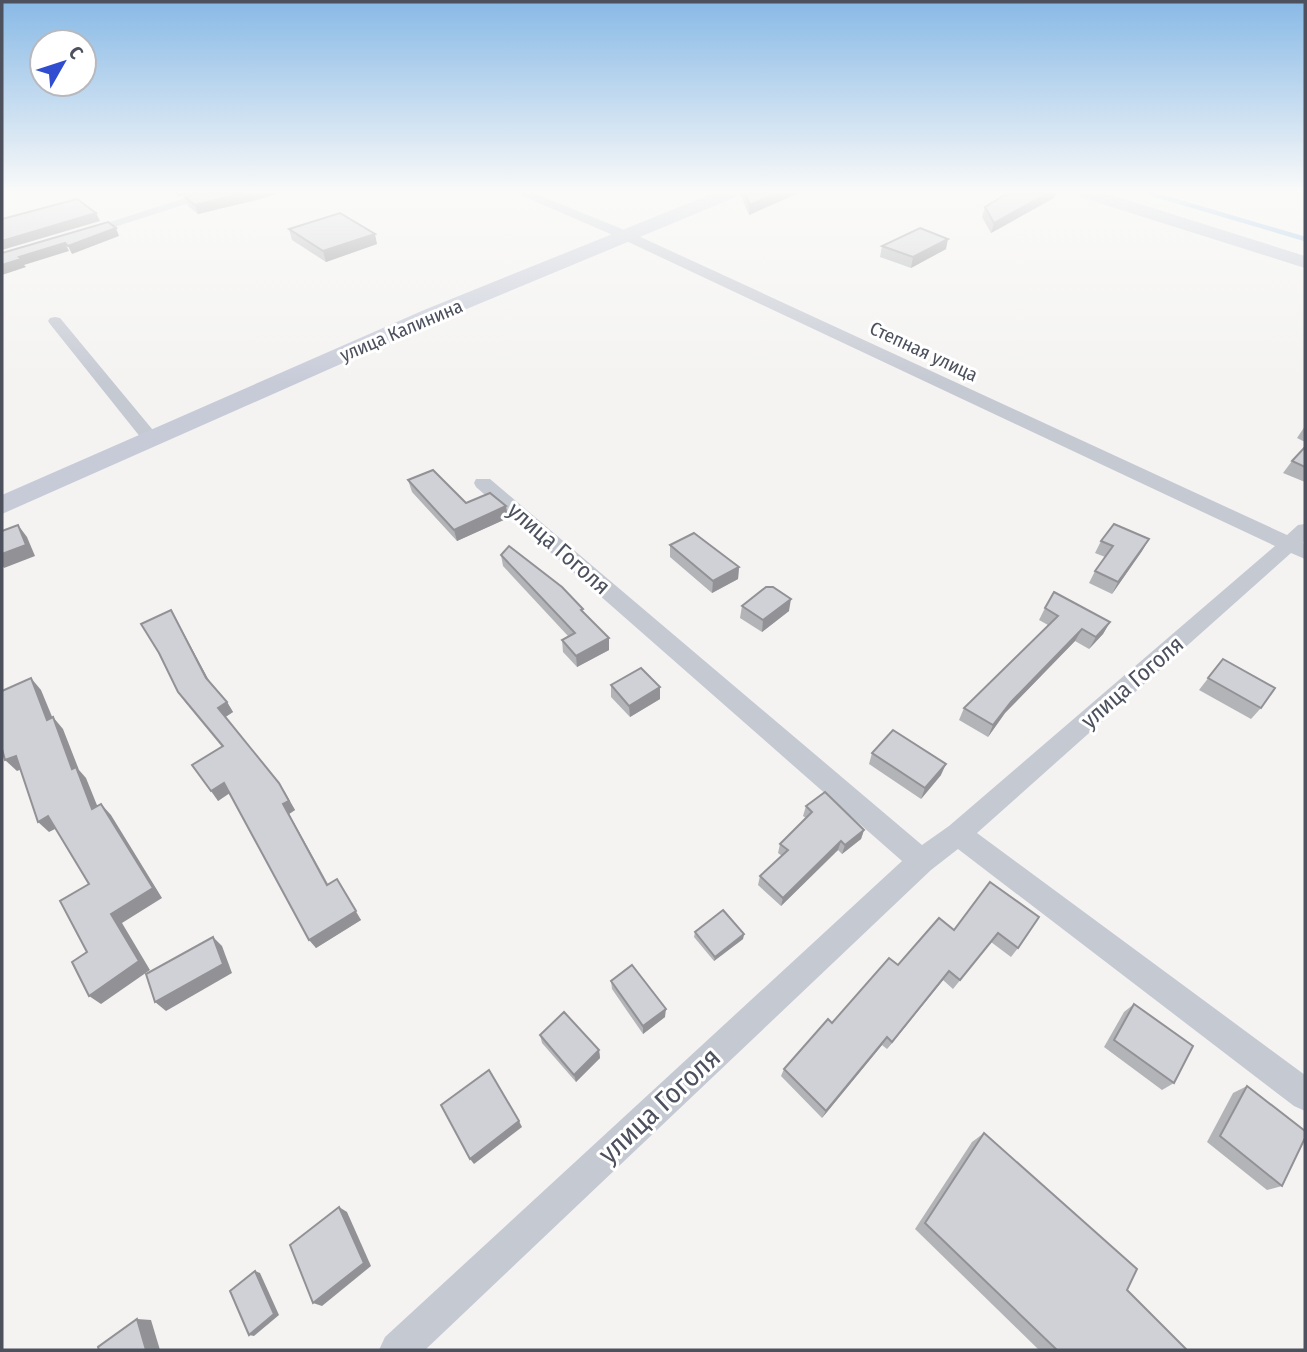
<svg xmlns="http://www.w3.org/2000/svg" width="1307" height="1352" font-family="'Fira Sans Condensed',sans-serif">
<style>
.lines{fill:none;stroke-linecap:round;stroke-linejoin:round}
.stream{stroke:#99c0e3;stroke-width:4.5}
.street{fill:#c5c9d2;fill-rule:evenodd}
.secondary{fill:#c7cbd8;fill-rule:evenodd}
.wall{fill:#b3b4b8}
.shaded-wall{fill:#929296}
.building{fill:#d0d1d6;stroke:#929296;stroke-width:2}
.labels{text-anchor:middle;stroke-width:6;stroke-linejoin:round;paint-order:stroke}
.far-street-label{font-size:19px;fill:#4c515d;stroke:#fff}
.street-label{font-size:23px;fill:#4c515d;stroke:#fff}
.near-street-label{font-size:28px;fill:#4c515d;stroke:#fff}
</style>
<rect width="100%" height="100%" fill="#f4f3f2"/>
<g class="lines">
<polyline class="stream" points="1149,193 1305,239"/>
<g class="street">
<polygon points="201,193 221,193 86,236 81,237 75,233"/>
<polygon points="516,193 533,193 632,233 1287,535 1298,525 1305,524 1305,540 1303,543 1305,544 1305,559 1291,553 977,833 1305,1075 1305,1111 1294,1106 958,849 931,870 425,1350 379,1350 385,1337 902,861 476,487 474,483 476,479 490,479 922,845 949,826 1275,546 622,239"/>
<polygon points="55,317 60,318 157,435 160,439 157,443 145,443 50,324 48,321 50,318"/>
</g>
<g class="secondary">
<polygon points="714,193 738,193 736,197 440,320 2,514 2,495 424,310"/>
<polygon points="1078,193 1105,193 1305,256 1305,268 1080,197"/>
</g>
</g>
<g class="wall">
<polygon points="196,193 279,193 256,200 198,214 188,206 185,197"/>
<polygon points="740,193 798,193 749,215"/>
<polygon points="1008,193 1056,193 1054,198 991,233 982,217 985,207"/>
<polygon points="289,229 377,244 326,262 292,240"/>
<polygon points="882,246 946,249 911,268 880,257"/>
<polygon points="1305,426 1305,442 1297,438"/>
<polygon points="1305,447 1305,482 1283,473 1292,461"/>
<polygon points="408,480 466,503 508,518 457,541 412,492"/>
<polygon points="1149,539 1142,551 1112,594 1089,583 1095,571 1105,557 1095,553 1101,541"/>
<polygon points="670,545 739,567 738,579 712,593 670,557"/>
<polygon points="501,555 584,612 609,650 577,667 563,652 562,640 568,636 503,566"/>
<polygon points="742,606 789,611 762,632 740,618"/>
<polygon points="1045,608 1110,622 1103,634 1089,649 1075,641 1005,713 988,737 959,720 964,708 1048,625 1039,620"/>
<polygon points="177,621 209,681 227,702 233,712 225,717 279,783 285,792 295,810 289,814 328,884 361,920 316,948 229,793 218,801 222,747 185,702 178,692"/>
<polygon points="1223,659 1261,708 1251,719 1199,690"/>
<polygon points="611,685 660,699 630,717 611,697"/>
<polygon points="872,753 941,775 921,799 869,764"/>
<polygon points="806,806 864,830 861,839 842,854 838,850 781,906 758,885 760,876 782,856 778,853 780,844 806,818 803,816"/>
<polygon points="990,882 1018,948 1011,957 991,942 953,989 943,980 887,1049 882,1045 822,1118 781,1076 784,1069 832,1023 898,965 954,930"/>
<polygon points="695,932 744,934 743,939 714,961 694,937"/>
<polygon points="611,981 665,1017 643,1034 612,989"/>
<polygon points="1134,1004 1174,1083 1162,1090 1104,1047 1124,1012"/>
<polygon points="540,1035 599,1050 600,1058 576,1082 542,1043"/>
<polygon points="1247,1086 1282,1186 1267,1190 1207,1142 1233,1093"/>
<polygon points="984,1133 1127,1290 1187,1350 1039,1350 915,1229 972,1142"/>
</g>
<g class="shaded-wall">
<polygon points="176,193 191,193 178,197"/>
<polygon points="244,193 279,193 256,200 198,214 195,205"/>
<polygon points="776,193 798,193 749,215 750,205"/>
<polygon points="1048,193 1056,193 1054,198 991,233 994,223"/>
<polygon points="96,213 100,221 2,250 2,241"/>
<polygon points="116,228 119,236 72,254 68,246"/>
<polygon points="375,234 377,244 326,262 323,251"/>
<polygon points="948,239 946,249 911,268 913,257"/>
<polygon points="65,243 69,251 24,265 26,267 2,275 2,265 19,257"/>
<polygon points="506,506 508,518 457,541 454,530"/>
<polygon points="18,525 27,537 35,556 4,568 2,565 2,554"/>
<polygon points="1149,539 1142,551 1112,594 1118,582"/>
<polygon points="739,567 738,579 712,593 713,581"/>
<polygon points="791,599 789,611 762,632 763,620"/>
<polygon points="171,610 177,621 213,688 206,678"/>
<polygon points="1110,622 1103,634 1089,649 1096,637"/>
<polygon points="1082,629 1075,641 1005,713 988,737 993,725 1011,702"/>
<polygon points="609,638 609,650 577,667 576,656"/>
<polygon points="31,678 41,690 58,731 47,720"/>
<polygon points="660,687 660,699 630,717 629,706"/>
<polygon points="227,702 233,712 224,718 218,708"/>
<polygon points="53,717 63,729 79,770 86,778 103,820 92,809 72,769"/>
<polygon points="16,756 27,767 17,771 5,760"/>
<polygon points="946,764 941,775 921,799 925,788"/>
<polygon points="224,783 230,793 218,801 211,791"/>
<polygon points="279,783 295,810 289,814 333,893 283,804"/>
<polygon points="101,804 111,815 162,898 122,923 150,970 101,1004 89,996 111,914"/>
<polygon points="48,816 59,827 49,832 38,822"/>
<polygon points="864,830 861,839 842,854 845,845"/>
<polygon points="841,841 838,850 781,906 783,898"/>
<polygon points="337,879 361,920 316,948 309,940"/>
<polygon points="744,934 743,939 714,961 715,957"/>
<polygon points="213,937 222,946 232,973 166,1011 155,1002"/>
<polygon points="949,971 943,980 887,1049 892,1042"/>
<polygon points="666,1009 665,1017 643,1034 643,1026"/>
<polygon points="887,1037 882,1045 822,1118 826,1111"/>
<polygon points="599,1050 600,1058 576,1082 574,1075"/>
<polygon points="519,1121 522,1127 474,1164 470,1159"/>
<polygon points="339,1207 347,1212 371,1266 322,1306 313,1303"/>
<polygon points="255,1271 260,1273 279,1315 254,1336 249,1335"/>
<polygon points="137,1319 151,1320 160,1350 146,1350"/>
</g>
<g class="building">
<polygon points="196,193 244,193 195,205 185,197"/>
<polygon points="745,193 776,193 750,205"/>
<polygon points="1008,193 1048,193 994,223 985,207"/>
<polygon points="77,199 96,213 2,241 2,219"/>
<polygon points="340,213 375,234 323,251 289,229"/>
<polygon points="108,222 116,228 68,246 65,243 19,257 21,259 2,265 2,253"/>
<polygon points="920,228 948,239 913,257 882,246"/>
<polygon points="1305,447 1305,467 1292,461"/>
<polygon points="433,470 466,503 490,493 506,506 454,530 408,480"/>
<polygon points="1114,524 1149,539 1118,582 1095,571 1113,546 1101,541"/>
<polygon points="18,525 26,545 2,554 2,531"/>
<polygon points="694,533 739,567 713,581 670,545"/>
<polygon points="509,546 562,587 583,609 581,610 609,638 576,656 562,640 575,633 501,555"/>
<polygon points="766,587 773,587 791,599 763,620 742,606"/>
<polygon points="1054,592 1110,622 1096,637 1082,629 1011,702 993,725 964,708 1058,616 1045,608"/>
<polygon points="171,610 206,678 227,702 218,708 279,783 289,801 283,804 327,885 337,879 356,911 309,940 224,783 211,791 192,765 223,746 178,692 159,653 141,624"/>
<polygon points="1223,659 1275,688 1261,708 1208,678"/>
<polygon points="641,668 660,687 629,706 611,685"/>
<polygon points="31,678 47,720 53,717 72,769 76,767 92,809 101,804 153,888 111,914 139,961 89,996 72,962 87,952 60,901 89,884 48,816 38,822 16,756 5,760 2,749 2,691"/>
<polygon points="893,730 946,764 925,788 872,753"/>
<polygon points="825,792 864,830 845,845 841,841 783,898 760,876 788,850 780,844 812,812 806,806"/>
<polygon points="990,882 1039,917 1018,948 998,933 960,980 949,971 892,1042 887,1037 826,1111 784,1069 828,1019 832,1023 889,958 898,965 939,918 954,930"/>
<polygon points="723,910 744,934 715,957 695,932"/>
<polygon points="213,937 223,964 155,1002 146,974"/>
<polygon points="632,965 666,1009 643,1026 611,981"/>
<polygon points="1134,1004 1193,1046 1174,1083 1114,1040"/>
<polygon points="564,1012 599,1050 574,1075 540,1035"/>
<polygon points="489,1070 519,1121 470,1159 441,1105"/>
<polygon points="1247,1086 1305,1131 1305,1138 1282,1186 1220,1136"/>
<polygon points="984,1133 1137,1269 1127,1290 1187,1350 1057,1350 925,1223"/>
<polygon points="339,1207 364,1263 313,1303 290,1245"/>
<polygon points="255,1271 274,1314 249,1335 230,1291"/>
<polygon points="137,1319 146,1350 99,1350 98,1347"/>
</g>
<linearGradient id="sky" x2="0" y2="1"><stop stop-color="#88b9e6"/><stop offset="0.5" stop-color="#fafaf9"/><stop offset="1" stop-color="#fafaf9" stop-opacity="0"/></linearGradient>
<rect width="1307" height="383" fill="url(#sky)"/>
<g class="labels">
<g class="far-street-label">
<text transform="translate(401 330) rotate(-23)" y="7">улица Калинина</text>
<text transform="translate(924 351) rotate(25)" y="7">Степная улица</text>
</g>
<g class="street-label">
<text transform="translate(559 548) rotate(41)" y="8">улица Гоголя</text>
<text transform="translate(1132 682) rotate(-41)" y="8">улица Гоголя</text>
</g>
<g class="near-street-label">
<text transform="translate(659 1105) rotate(-43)" y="10">улица Гоголя</text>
</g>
</g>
<rect width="1307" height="1352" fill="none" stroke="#4c515d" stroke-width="7"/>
<g transform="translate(63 63) rotate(51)"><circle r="33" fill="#ffffff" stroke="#b7b9be" stroke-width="2"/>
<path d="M0-5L12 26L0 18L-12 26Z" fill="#304cd0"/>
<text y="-10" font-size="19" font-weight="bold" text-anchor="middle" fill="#4c515d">С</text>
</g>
</svg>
